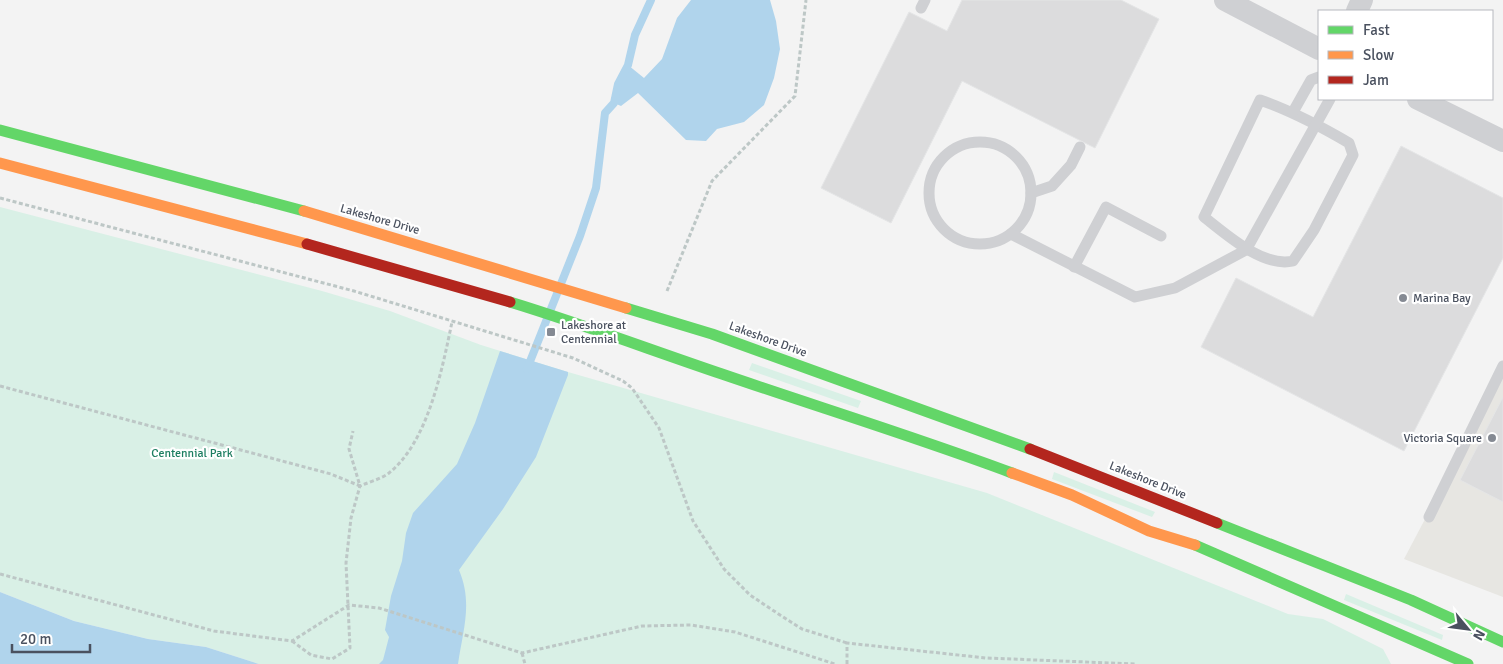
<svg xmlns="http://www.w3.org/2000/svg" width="1503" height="664" font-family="Signika,sans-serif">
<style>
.commercial{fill:#e7e6e2}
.green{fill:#d9f0e6}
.water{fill:#b0d4ec}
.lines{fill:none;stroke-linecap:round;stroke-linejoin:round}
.stream{stroke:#b0d4ec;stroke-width:8}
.building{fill:#dcdcdd;stroke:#e4e5e6}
.path{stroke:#bdc7c6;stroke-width:3;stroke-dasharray:4 2.5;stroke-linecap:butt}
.lane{stroke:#cfd0d3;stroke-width:11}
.street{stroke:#cfd0d3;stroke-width:22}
.fast{stroke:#63d668;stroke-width:11}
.slow{stroke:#ff974d;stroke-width:11}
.jam{stroke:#b3261e;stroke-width:11}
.poi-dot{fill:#858a93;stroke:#fff;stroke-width:2}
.labels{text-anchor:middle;stroke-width:4.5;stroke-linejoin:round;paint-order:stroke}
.street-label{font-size:12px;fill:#4a515f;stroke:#fff}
.poi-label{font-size:12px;fill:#4a515f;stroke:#fff;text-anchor:start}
.park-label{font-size:12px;fill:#1d7e61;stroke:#fff}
</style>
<rect width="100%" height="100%" fill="#f3f3f3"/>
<polygon class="commercial" points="1503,371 1503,597 1404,559"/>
<g class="green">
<polygon points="0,207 322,291 390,311 481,345 568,372 987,493 1288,614 1323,619 1383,649 1391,664 259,664 206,647 148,639 74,621 0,592"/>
<polygon points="752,363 861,401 858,408 749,370"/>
<polygon points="1054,472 1155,512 1152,517 1052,479"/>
<polygon points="1346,594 1443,635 1442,640 1344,600"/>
</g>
<g class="water">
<polygon points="691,0 770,0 776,21 780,49 774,78 764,105 744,122 717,129 706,141 686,140 638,93 621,106 614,103 618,84 628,65 644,78 662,59 677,18"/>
<path d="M 500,351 L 568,372 L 568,375 L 536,457 L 503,509 L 459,570 C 473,603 463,630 458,664 L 379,664 L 383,660 L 389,637 L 385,630 L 391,596 L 402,561 L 406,533 L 413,513 L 457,464 L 475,423 Z"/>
<polygon points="0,592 74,621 148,639 206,647 259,664 0,664"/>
</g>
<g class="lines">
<polyline class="stream" points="527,369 580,236 596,188 605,113 614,103 618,84 628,65 635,35 651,0"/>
</g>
<g class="building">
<polygon points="962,0 1121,0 1159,19 1095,148 962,81 891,223 821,188 909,12 947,31"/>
<polygon points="1401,146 1503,198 1503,258 1404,451 1201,347 1236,278 1313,317"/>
<polygon points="1503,397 1503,502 1460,480"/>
</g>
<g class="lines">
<g class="path">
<polyline points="0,198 354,291 573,358 623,381 632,388 659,428 693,521 724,569 750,595 780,615 802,629 847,643"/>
<polyline points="667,291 712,181 795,96 806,0"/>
<polyline points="0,386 331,474 360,486 349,449 353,431"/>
<polyline points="0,574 214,631 292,641 349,605 379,608 522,653 642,626 691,625 735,632 835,664"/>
<path d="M 292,641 L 311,655 L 332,659 L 350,648 L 346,563 L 351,518 L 360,486 C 369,482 381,479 389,473 C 428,442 442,370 452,322"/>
<polyline points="522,653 525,664"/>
<polyline points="847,664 847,643 986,658 1136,664"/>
</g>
<g class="lane">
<polyline points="921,8 925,0"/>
<path d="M 1260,100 C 1292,111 1320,126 1349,143 L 1353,155 L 1314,230 L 1293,261 C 1263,268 1226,234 1204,217 Z"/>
<polyline points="1293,112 1311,80 1319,77"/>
<circle cx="980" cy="193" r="51"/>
<polyline points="1031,193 1052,186 1071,165 1080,147"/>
<polyline points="1011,234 1135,297 1175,288 1246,250 1330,99"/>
<polyline points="1074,267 1106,207 1161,236"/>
<polyline points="1429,517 1503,366"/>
</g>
<g class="street">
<polyline points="1225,0 1319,49"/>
<polyline points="1357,11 1362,0"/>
<polyline points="1418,99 1503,141"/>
</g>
<g class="fast">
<polyline points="0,130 304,211"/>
<path d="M 510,302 C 582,324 651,350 722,374 C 818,407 916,437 1012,473"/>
<polyline points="626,308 712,334 1030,449"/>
<polyline points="1217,523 1411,600 1503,642"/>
<polyline points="1195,545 1468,664"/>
</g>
<g class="slow">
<polyline points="0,163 307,244"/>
<polyline points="304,211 626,308"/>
<polyline points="1012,473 1072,495 1149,531 1195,545"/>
</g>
<g class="jam">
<polyline points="307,244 510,302"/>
<polyline points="1030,449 1217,523"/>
</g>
</g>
<g class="poi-dot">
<circle cx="1403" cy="298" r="5"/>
<rect x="546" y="327" width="10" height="10" rx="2.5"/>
<circle cx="1492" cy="438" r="5"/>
</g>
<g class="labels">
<g class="street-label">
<text transform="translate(380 219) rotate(16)" y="4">Lakeshore Drive</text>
<text transform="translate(768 339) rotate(20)" y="4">Lakeshore Drive</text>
<text transform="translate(1148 480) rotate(22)" y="4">Lakeshore Drive</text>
</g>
<g class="poi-label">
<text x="1413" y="302">Marina Bay</text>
<text x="561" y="329">Lakeshore at<tspan x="561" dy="14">Centennial</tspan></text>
<text x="1482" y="442" text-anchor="end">Victoria Square</text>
</g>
<g class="park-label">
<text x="192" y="457">Centennial Park</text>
</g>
</g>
<rect x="1318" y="10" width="175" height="90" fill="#ffffff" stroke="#b7b9bf"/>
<rect x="1328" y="26" width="25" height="8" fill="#63d668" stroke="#b7b9bf"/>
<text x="1363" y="35" font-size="15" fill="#4a515f">Fast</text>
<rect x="1328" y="51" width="25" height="8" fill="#ff974d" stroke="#b7b9bf"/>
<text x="1363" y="60" font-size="15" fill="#4a515f">Slow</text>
<rect x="1328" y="76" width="25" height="8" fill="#b3261e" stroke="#b7b9bf"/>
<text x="1363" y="85" font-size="15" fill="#4a515f">Jam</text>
<g transform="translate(1468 629) rotate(119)" stroke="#ffffff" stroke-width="4" paint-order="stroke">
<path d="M0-4L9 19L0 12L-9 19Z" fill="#4a515f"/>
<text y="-8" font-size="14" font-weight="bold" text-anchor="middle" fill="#4a515f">N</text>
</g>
<path d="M12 644v8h78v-8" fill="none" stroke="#4a515f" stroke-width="2.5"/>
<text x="20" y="644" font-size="15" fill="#4a515f" stroke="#ffffff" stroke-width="4" paint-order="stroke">20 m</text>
</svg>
